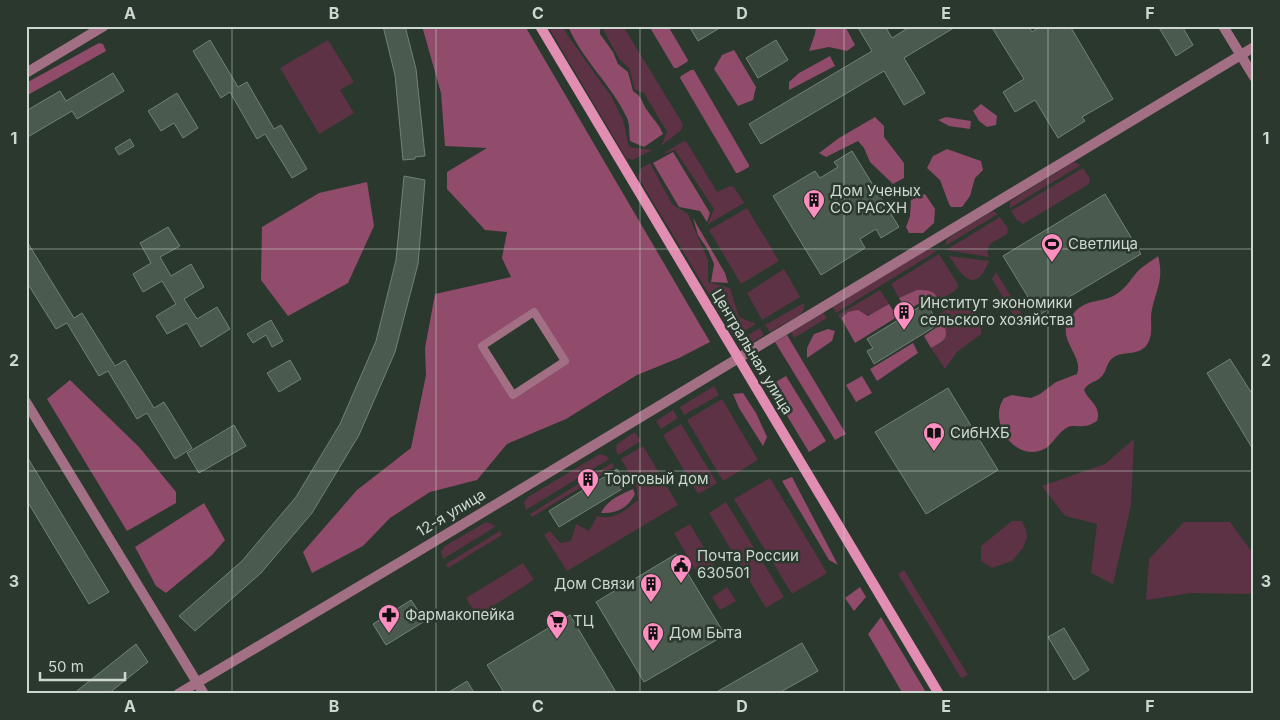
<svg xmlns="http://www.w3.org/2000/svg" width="1280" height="720" font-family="Inter,sans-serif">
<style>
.green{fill:#5d3245}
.forest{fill:#914b6b;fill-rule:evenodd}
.building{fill:#4b5a4e;stroke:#728275}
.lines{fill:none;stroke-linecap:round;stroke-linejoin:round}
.pedestrian{stroke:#a36f85;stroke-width:8}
.minor{stroke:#a36f85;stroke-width:10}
.secondary{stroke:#e28eb2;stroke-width:10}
.grid{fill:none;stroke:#ced7d0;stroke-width:1;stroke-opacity:0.55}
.labels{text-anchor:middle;stroke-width:5;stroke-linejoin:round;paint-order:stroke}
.poi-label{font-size:15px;fill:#ced7d0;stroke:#2a382d;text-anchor:start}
.street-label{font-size:15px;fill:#ced7d0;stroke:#2a382d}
.neatline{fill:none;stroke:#ced7d0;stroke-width:2}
.grid-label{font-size:16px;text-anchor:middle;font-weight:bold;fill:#ced7d0}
</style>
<rect width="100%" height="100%" fill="#2a382d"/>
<g class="green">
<polygon points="548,26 563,26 568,36 611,96 623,120 629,147 652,150 633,160 626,158"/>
<polygon points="603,26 623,26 681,121 683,126 680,131 661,146 667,132 644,93 635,90 629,68 620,60 605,33"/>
<polygon points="328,40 354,82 340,90 354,113 319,134 280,68"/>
<polygon points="686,141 717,192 730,186 734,187 744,203 707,225 714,209 675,150 663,154 682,142"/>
<polygon points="1074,162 1081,165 1010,208 1010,201"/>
<polygon points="650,163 672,204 688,214 708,260 708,282 730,288 739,317 756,324 735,337 638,177 641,168"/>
<polygon points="1083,168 1090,179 1089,184 1023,224 1017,220 1011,211"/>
<polygon points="747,208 779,261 741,284 709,230"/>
<polygon points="992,211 998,214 945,246 947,239"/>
<polygon points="1000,217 1008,229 1007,234 990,244 987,252 989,257 946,250"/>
<polygon points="928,249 937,251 836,313 833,307"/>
<polygon points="939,254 957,283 958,286 956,290 939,301 937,296 910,293 899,298 891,284"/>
<path d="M 949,256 L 989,261 C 975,296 962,276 949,256 Z"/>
<polygon points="784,269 800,297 762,320 747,293"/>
<polygon points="996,272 1023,316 1014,316 992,279"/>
<path d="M 880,290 L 889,304 C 871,317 870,316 848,312 L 840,318 L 838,315 Z"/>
<path d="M 964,300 C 972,303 984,325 981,334 L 957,352 L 945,369 L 931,348 L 943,342 L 942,326 L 937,327 L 940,325 L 935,316 Z"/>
<polygon points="804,303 804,309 801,314 770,332 765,325"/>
<polygon points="823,313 827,318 794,338 791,332"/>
<path d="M 760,328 L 764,335 C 756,340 750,345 740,342 L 739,340 Z"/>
<polygon points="714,386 719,395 684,415 680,407"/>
<polygon points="722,399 758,460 723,481 687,420"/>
<polygon points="673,410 678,418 661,429 656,421"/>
<polygon points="681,424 717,483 698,494 663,435"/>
<polygon points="635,432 641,441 618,455 616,450 617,444"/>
<polygon points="1134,439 1131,505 1113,584 1091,573 1097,524 1065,516 1042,486 1105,464"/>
<path d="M 643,446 L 678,505 L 567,571 L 544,535 L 550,531 L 560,543 L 571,541 L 576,524 L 589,531 L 597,516 C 614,521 625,510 638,500 L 636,485 L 621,459 Z"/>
<polygon points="600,454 606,456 609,459 526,510 524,502 528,497"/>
<polygon points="612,463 614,467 532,517 530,514"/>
<polygon points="770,478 827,573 792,594 734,499"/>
<polygon points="726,502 784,597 766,608 709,513"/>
<polygon points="1012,521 1022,521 1026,530 1027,537 1023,548 1012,561 992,568 981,561 981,546"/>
<polygon points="486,522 492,524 495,527 443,559 441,551 445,546"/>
<polygon points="1184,522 1230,522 1254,555 1254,580 1250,594 1191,593 1146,600 1149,559"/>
<polygon points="690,524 715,567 699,576 674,533"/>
<polygon points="500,531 502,535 448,568 446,564"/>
<polygon points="523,563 534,580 477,616 466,598"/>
<polygon points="904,570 968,675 961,678 898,574"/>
<polygon points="727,587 736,601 720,610 712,597"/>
</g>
<g class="forest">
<path d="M 422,26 L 525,26 L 710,342 L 679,358 L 637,375 L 566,419 L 507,444 L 477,480 L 430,492 L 390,518 L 363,546 L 312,573 L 303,552 L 357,490 L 411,448 L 426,375 L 425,348 L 435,294 L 511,277 L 502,258 L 507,232 L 485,230 L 447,189 L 447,172 L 487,148 L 445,146 L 441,93 ZM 534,313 L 565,361 L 513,395 L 482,346 Z"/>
<path d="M 568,26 L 600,26 L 600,34 L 613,52 L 618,64 L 628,72 L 633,91 C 643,98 641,101 647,110 C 653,119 659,124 663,134 L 644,147 L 630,141 C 629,134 630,124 627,118 C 612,85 582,60 568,26 Z"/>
<polygon points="649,26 668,26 688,60 687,62 677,68 674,68"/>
<polygon points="816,26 845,26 855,45 847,51 829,47 809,51 815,34"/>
<polygon points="99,43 103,44 106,51 26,96 26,83"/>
<polygon points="734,50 756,87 753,100 738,106 714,69 722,55"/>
<polygon points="830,56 835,66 789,90 789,82 799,73"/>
<polygon points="691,70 694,70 749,165 749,167 738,173 736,173 680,78 681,76"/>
<polygon points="981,104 997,116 996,125 987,127 979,121 973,111"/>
<polygon points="875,117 884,126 884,137 904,163 904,178 893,184 870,162 864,148 858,141 826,157 819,153 839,138"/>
<polygon points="946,117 971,121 970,129 949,126 938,120"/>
<polygon points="947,149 981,161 983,170 975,178 970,196 962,207 951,207 949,204 940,180 927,168 933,156"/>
<polygon points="673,152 710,213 707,222 700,211 679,207 653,163"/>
<polygon points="367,182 374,226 348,283 288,316 261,280 262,227 319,193"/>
<polygon points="925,194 935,209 934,223 923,233 909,233 906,227 910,216 911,200"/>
<polygon points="693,218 725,273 728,283 711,282 714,264 708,250 698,235"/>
<path d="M 1158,256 C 1164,278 1157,288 1152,309 C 1149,321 1155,334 1146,346 C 1137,356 1123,351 1114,357 C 1106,362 1107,371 1102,376 C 1096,383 1089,381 1084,390 C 1089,402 1102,406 1097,421 C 1092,424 1088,426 1083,426 C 1077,427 1073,425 1068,427 C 1058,432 1054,443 1046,448 C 1029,459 1009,446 1002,430 C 998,418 997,409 1004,398 L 1012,395 L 1031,398 L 1040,394 L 1056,382 L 1077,374 C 1083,358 1063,344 1066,327 C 1068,322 1071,317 1074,313 C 1087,297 1104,304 1118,293 C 1127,287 1132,277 1139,270 C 1144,265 1152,261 1158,256 Z"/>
<path d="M 917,290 C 928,290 935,290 939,301 L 930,307 L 925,300 L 906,311 L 899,298 Z"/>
<polygon points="889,304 897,317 855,343 841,318 848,312 858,310 868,316"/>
<path d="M 942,326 L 945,328 C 949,340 940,343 931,348 L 924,336 L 937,327 Z"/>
<polygon points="828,329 835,331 832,341 807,358 807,348 814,334"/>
<polygon points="787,335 846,434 835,440 775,342"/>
<polygon points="913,343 918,353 877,381 870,369"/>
<polygon points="786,376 826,441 809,452 769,386"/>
<polygon points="862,376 872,393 856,402 846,385"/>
<polygon points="70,380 139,447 176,492 176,503 127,531 47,399"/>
<polygon points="743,393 756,413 767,437 763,446 739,408 733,394"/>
<polygon points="792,477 838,565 829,560 782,481"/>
<path d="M 633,489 L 635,494 C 628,508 616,514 601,513 C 607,500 620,495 633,489 Z"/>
<polygon points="204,503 225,540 212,555 166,593 156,586 135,547"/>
<polygon points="860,587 866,597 854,611 845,598"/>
<polygon points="881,617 927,694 903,694 868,634"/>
</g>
<g class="building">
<polygon points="383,26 405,26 416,69 425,156 415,157 415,159 403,160 395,75"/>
<polygon points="689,26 723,26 698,41"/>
<polygon points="857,26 885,26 892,38 911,26 957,26 904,58 925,93 904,105 884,71 761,144 749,124 872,51"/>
<polygon points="991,26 1028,26 1032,32 1041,26 1070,26 1113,99 1082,117 1085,121 1058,138 1035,100 1015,112 1003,92 1024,79"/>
<polygon points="1158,26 1182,26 1193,45 1176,56"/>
<polygon points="210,40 238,87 247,82 274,129 281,125 307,169 292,178 265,134 257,139 230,92 221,98 193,51"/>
<polygon points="776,40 788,60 758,78 746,58"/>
<polygon points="113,73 124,91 77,119 72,111 26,138 26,111 60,91 66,101"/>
<polygon points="177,93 198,128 183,138 174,123 161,131 148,111"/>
<polygon points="130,139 134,146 119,155 115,148"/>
<polygon points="852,151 899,227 881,238 876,229 860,239 865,248 821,275 773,196 815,171 820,178 838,167 834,162"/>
<polygon points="404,176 425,180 418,264 395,352 359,435 312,513 261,573 195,631 179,616 242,561 296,497 340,424 376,341 396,260"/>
<polygon points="1105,194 1141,254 1039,315 1003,256"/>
<polygon points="168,227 180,246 160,257 171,276 191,264 204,287 184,299 197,319 217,307 230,329 201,347 187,323 167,334 156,316 176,304 162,281 143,292 133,274 151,263 140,243"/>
<polygon points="26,240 74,318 82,313 115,366 125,360 154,408 164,402 192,448 175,459 147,413 137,419 108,371 99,376 67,323 56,329 26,281"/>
<polygon points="926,303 939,324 874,364 867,351 873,348 867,339"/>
<polygon points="271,320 283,341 272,347 266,335 253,343 247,334"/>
<polygon points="1230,359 1254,397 1254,451 1207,373"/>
<polygon points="290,360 301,379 279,392 267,373"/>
<polygon points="948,388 998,470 926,514 875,432"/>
<polygon points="234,425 246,446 199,473 187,453"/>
<polygon points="26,455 109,592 89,604 26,499"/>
<polygon points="617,469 627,486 559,527 549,511"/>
<polygon points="676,554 725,635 644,682 596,602"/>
<polygon points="411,600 425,621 386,645 373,624"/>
<polygon points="570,615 617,694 505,694 487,665"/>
<polygon points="1064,628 1089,670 1074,680 1048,637"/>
<polygon points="802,643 818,671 777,694 713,694"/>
<polygon points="136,644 148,662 108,694 73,694"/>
<polygon points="467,681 475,694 446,694"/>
</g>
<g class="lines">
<polygon class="pedestrian" points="534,312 565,361 513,395 482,346"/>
<g class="minor">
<polyline points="1223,26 1254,77"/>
<polyline points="26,73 104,26"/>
<polyline points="26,402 204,694"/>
<polyline points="178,694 407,558 1254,47"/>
</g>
<polyline class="secondary" points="540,26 939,694"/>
</g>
<path class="grid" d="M 232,26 L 232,694M 436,26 L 436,694M 640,26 L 640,694M 844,26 L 844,694M 1048,26 L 1048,694M 26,249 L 1254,249M 26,471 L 1254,471"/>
<defs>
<g id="building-pin" transform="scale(1.125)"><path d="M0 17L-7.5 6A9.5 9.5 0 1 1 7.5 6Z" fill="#fd8ec0" stroke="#2a382d"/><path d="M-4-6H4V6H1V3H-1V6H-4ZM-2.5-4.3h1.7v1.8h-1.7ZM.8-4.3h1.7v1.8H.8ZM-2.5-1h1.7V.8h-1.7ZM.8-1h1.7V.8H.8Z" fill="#111"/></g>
<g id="stadium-pin" transform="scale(1.125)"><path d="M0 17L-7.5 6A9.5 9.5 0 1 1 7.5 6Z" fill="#fd8ec0" stroke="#2a382d"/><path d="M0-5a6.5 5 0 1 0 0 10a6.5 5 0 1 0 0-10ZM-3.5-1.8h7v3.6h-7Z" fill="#111"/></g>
<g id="library-pin" transform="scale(1.125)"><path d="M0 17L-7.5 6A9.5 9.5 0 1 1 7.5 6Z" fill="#fd8ec0" stroke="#2a382d"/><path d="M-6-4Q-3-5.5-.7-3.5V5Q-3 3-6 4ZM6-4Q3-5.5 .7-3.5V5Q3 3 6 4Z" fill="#111"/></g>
<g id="civic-pin" transform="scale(1.125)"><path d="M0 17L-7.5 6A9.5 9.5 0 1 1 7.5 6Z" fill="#fd8ec0" stroke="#2a382d"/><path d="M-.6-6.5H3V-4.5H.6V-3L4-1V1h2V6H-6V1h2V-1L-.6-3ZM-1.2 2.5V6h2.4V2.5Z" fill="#111"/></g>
<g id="pharmacy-pin" transform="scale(1.125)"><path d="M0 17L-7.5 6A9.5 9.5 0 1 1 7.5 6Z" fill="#fd8ec0" stroke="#2a382d"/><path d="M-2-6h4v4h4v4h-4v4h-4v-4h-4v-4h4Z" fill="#111"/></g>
<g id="supermarket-pin" transform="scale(1.125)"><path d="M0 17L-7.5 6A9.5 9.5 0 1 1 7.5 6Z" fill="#fd8ec0" stroke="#2a382d"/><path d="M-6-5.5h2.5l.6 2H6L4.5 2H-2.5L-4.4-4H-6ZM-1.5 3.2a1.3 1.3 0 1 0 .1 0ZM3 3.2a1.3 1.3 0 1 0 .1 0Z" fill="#111"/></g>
</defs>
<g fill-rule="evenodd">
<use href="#building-pin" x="814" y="200"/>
<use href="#stadium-pin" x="1052" y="244"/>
<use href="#building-pin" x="904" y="312"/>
<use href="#library-pin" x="934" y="433"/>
<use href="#building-pin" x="588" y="479"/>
<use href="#civic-pin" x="681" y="565"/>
<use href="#building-pin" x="651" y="584"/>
<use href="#pharmacy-pin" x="389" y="615"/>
<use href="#supermarket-pin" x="557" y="621"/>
<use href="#building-pin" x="653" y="633"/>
</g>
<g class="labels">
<g class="poi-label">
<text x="830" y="196">Дом Ученых<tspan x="830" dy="17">СО РАСХН</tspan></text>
<text x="1068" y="249">Светлица</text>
<text x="920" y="308">Институт экономики<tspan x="920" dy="17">сельского хозяйства</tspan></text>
<text x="950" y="438">СибНХБ</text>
<text x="604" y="484">Торговый дом</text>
<text x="697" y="561">Почта России<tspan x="697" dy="17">630501</tspan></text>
<text x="635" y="589" text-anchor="end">Дом Связи</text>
<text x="405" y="620">Фармакопейка</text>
<text x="573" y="626">ТЦ</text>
<text x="669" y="638">Дом Быта</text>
</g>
<g class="street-label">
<text transform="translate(752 352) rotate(59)" y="5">Центральная улица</text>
<text transform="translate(451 513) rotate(-31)" y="5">12-я улица</text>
</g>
</g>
<rect width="1280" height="720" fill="none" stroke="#2a382d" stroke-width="55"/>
<path d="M40 672v8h85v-8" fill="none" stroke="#ced7d0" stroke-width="2.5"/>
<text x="48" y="672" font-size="15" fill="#ced7d0" stroke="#2a382d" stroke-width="4" paint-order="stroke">50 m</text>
<rect x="28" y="28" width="1224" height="664" class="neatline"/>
<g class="grid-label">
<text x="130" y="19">A</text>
<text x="334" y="19">B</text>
<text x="538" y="19">C</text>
<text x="742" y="19">D</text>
<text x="946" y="19">E</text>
<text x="1150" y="19">F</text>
<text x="14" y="144">1</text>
<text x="1266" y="144">1</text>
<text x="14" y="366">2</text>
<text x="1266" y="366">2</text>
<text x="14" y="587">3</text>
<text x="1266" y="587">3</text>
<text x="130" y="712">A</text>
<text x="334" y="712">B</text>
<text x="538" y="712">C</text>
<text x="742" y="712">D</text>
<text x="946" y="712">E</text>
<text x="1150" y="712">F</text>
</g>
</svg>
